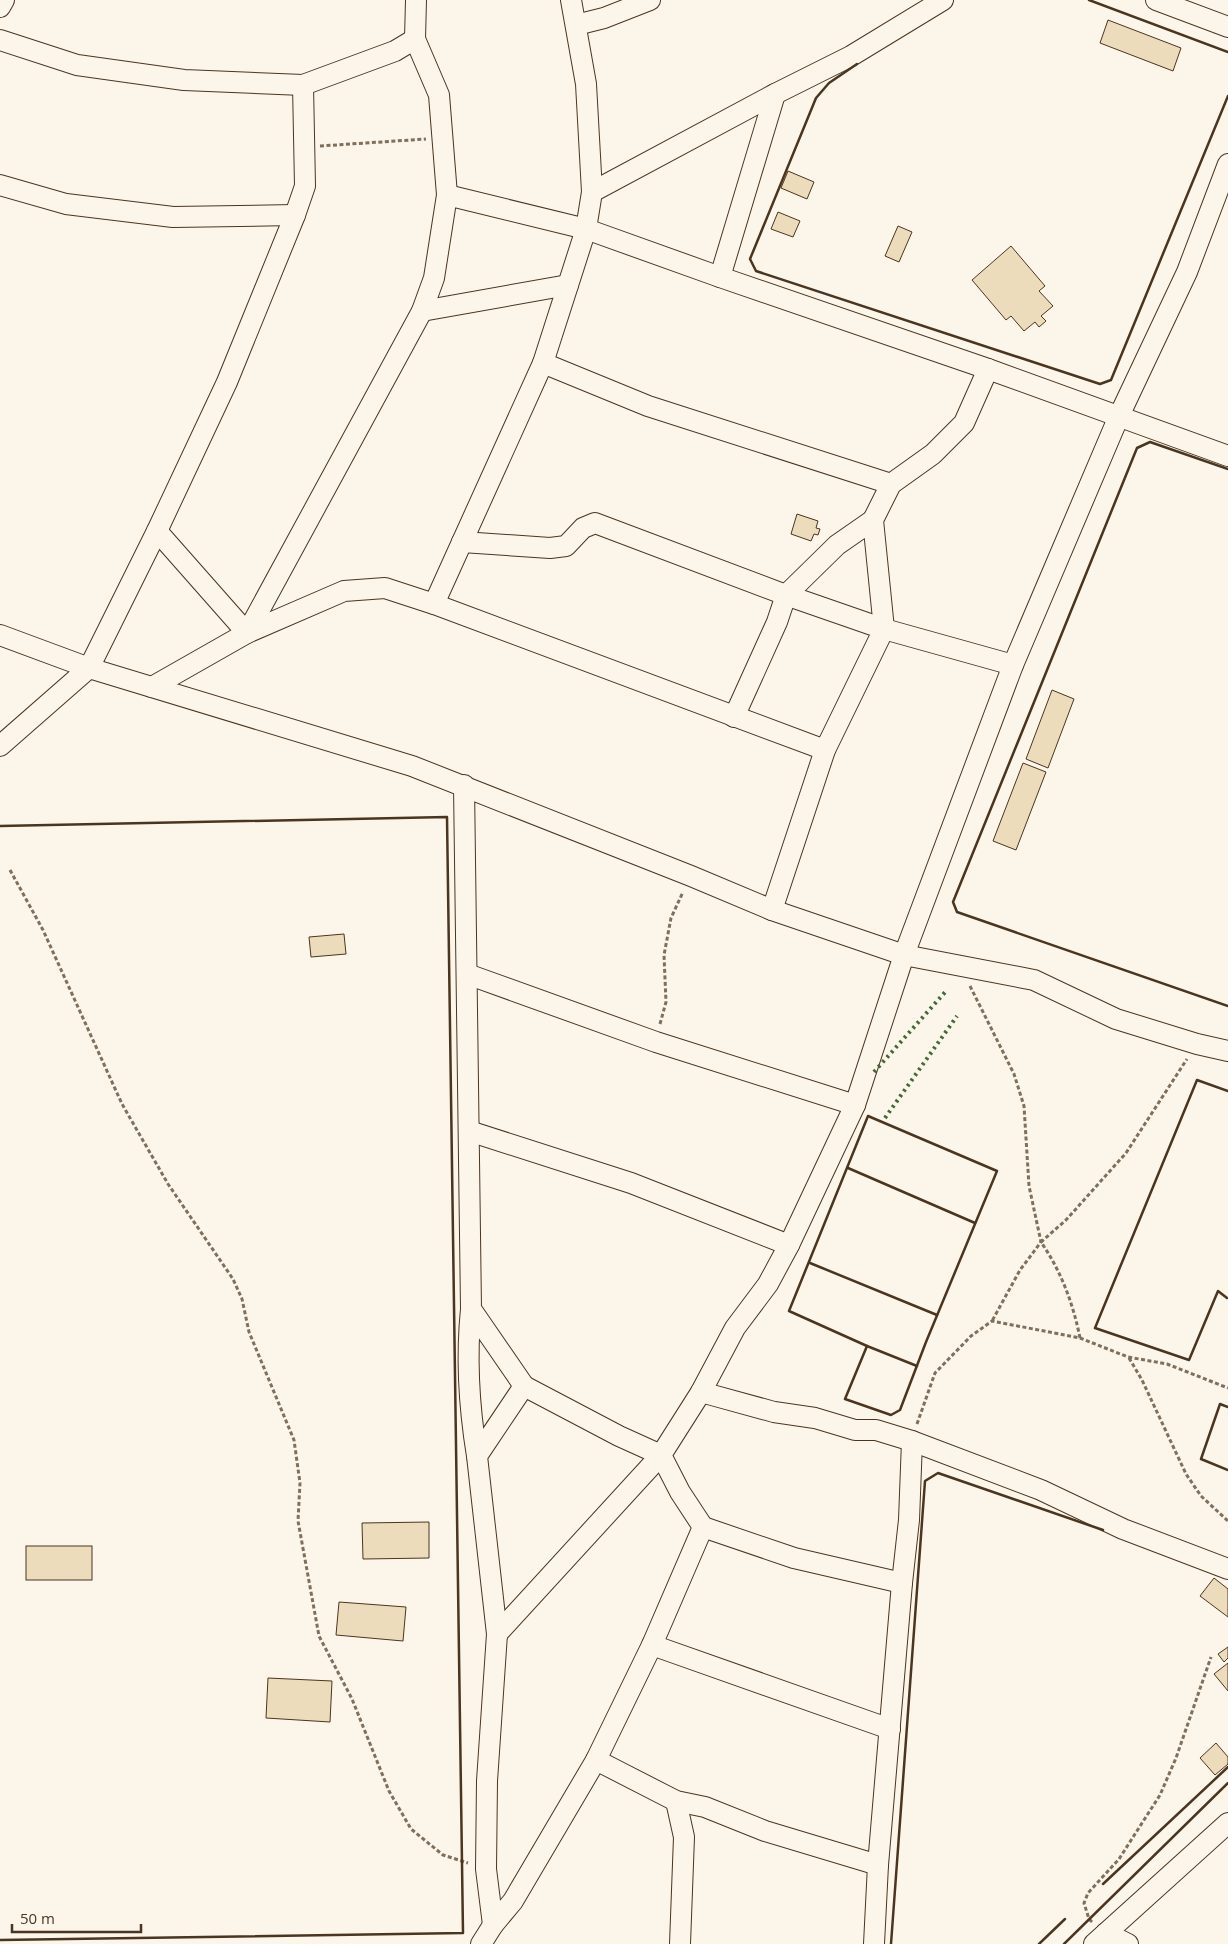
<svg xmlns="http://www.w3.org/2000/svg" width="1228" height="1944" font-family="'Open Sans',sans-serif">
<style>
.building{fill:#ecdcbc;stroke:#4a3520}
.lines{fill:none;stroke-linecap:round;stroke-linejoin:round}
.minor-casing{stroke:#4a3520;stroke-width:22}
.path{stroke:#7f6f5c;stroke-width:3;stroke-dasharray:4 2.5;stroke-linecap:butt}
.minor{stroke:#fbf6e9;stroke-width:20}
.hedge{stroke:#436837;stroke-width:4;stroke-dasharray:2.5 4;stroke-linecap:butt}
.wall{stroke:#4a3520;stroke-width:2.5}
</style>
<rect width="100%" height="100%" fill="#fbf6e9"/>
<g class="building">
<polygon points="1108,20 1181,48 1173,71 1100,43"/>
<polygon points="788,171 814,182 807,199 781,188"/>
<polygon points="778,212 800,221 793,237 771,229"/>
<polygon points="898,226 912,232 899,262 885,256"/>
<polygon points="1011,246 1045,286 1039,291 1053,306 1041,316 1046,321 1039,327 1035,322 1024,331 1011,316 1006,320 972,280"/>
<polygon points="797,514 818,521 816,528 820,529 818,535 814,534 811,541 791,534"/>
<polygon points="1052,690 1074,699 1048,768 1026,759"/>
<polygon points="1023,763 1046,772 1016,850 993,841"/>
<polygon points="344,934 346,954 311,957 309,937"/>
<polygon points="429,1522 429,1558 363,1559 362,1523"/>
<rect x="26" y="1546" width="66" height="34"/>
<polygon points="1214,1578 1228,1589 1228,1617 1200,1596"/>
<polygon points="339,1602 406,1607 403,1641 336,1635"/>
<polygon points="1228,1647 1228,1658 1224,1662 1218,1654"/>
<polygon points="1228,1663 1228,1691 1214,1674"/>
<polygon points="268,1678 332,1681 330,1722 266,1718"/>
<polygon points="1216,1743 1228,1757 1228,1764 1215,1775 1200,1758"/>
</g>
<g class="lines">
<g class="minor-casing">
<g id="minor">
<polyline points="1156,0 1228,27"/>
<polyline points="0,7 4,0"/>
<polyline points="576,25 604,18 650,0"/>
<polyline points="0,40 77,65 184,80 303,85 395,51 415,39"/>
<polyline points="0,185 66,204 173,217 295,215"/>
<polyline points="592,192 775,94 851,56 943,0"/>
<polyline points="447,195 586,229 720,277 988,369 1228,456"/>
<polyline points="720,277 775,94"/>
<polyline points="422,311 568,285"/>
<polyline points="543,363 648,406 891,484"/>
<polyline points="157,531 247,633 344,591 385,588 434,604 825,750"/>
<polyline points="462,542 550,548 566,546 583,528 595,523 786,595 884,629 1013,665"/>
<polyline points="434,604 543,363 586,229 592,192 586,84 571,0"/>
<polyline points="0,635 89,668 412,766 691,876 772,910 904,955 1034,980 1116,1019 1197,1044 1228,1051"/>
<polyline points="152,687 247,633 422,311 434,278 447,195 439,95 415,39 416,0"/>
<polyline points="734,717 777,622 786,595 837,545 873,520"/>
<polyline points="0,746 89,668 157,531 227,382 295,215 305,186 303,85"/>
<polyline points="464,785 471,1309 524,1386 477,1456 497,1634 487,1781 486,1869 493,1925"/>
<polyline points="772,910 825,750 884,629 873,520 891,484 933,454 964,423 988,369"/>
<polyline points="467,974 656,1042 855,1105"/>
<polyline points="469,1131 631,1183 789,1245"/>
<path d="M 471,1309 C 466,1358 469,1407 477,1456"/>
<polyline points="701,1392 774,1412 815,1418 855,1430 876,1430 912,1441 1041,1490 1123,1529 1228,1569"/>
<polyline points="703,1527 794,1558 902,1583"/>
<polyline points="497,1634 661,1455 619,1436 524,1386"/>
<polyline points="652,1645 890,1729"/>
<polyline points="596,1760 676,1801 705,1807 765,1831 878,1865"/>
<polyline points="676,1801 684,1837 680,1944"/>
<polyline points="1106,1933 1128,1944"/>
<polyline points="481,1944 493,1925 513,1901 596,1760 652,1645 703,1527 680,1492 661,1455 701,1392 735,1328 768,1284 789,1245 855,1105 904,955 1013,665 1119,416 1187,272 1228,164"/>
<polyline points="874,1944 878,1865 902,1583 909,1520 912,1441"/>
<polyline points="1094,1944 1228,1823"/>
</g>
</g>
<g class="path">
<polyline points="320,146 426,139"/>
<polyline points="10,870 43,930 122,1104 168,1184 233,1279 242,1299 249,1332 294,1440 300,1483 298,1521 319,1636 352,1699 389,1791 411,1829 443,1855 468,1863"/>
<polyline points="970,986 1014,1074 1024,1106 1029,1186 1041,1242 1020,1270 992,1321"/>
<polyline points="660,1024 666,1002 664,955 671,918 683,892"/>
<path d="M 1080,1338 C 1073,1303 1061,1271 1041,1242 L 1066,1220 L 1126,1153 L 1187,1059"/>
<polyline points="1129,1358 1142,1380 1186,1474 1201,1496 1228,1521"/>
<polyline points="917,1424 935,1373 971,1336 992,1321 1080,1338 1128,1357 1167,1364 1228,1388"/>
<polyline points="1092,1922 1089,1919 1084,1903 1088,1893 1119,1859 1160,1795 1176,1758 1211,1657"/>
</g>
<use href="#minor" class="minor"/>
<g class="hedge">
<polyline points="874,1072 947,990"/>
<polyline points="885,1118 957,1016"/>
</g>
<g class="wall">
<polyline points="1089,0 1228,52"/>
<polyline points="857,64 829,83 816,98 750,259 756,271 1100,384 1111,380 1228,96"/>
<polyline points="1228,469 1150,442 1137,448 953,902 957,912 1228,1006"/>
<polyline points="0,826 447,817 463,1933 0,1940"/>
<polygon points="868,1116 997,1171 926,1342 900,1410 891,1415 845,1399 867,1346 789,1311"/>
<polyline points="848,1168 975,1223"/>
<polyline points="810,1263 937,1315"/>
<polyline points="1227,1298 1218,1291 1189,1360 1095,1328 1197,1080 1228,1091"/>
<polyline points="867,1346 917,1366"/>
<polyline points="1228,1407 1220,1404 1201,1459 1228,1470"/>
<polyline points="1103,1884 1228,1767"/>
<polyline points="891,1944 925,1481 938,1473 1103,1530"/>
<polyline points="1039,1944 1065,1919"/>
<polyline points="1064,1944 1228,1783"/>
</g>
</g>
<path d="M12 1924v8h129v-8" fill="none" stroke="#4a3520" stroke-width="2.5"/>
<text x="20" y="1924" font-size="15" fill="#4a3520" stroke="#fbf6e9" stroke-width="4" paint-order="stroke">50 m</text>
</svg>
